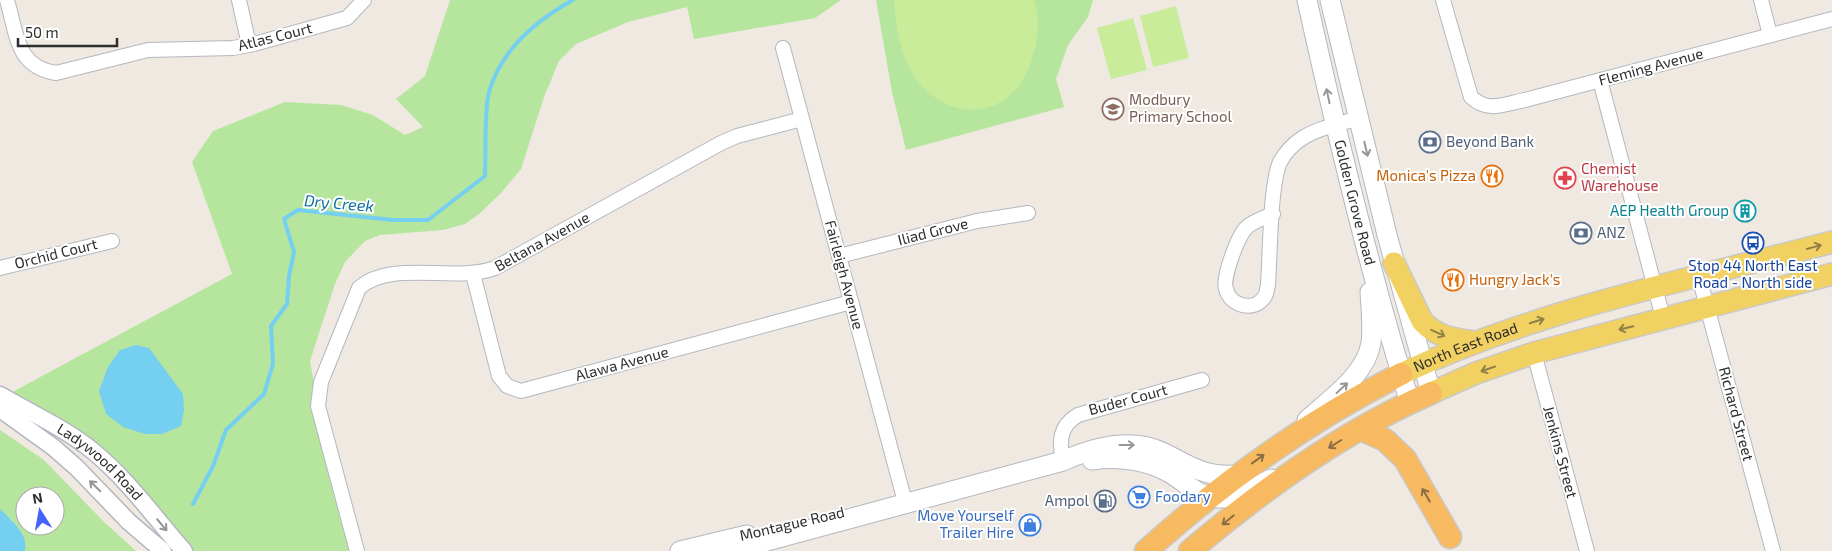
<svg xmlns="http://www.w3.org/2000/svg" width="1832" height="551" font-family="'Exo 2',sans-serif">
<style>
.green{fill:#b6e59e;fill-rule:evenodd}
.pitch{fill:#c9ec9a}
.water{fill:#75cff0}
.lines{fill:none;stroke-linecap:round;stroke-linejoin:round}
.stream{stroke:#75cff0;stroke-width:4}
.minor-casing{stroke:#b4b7c1;stroke-width:16}
.tertiary-casing{stroke:#b4b7c1;stroke-width:19}
.secondary-casing{stroke:#b4b7c1;stroke-width:21}
.primary-casing{stroke:#c9c9c9;stroke-width:24}
.trunk-casing{stroke:#c9c9c9;stroke-width:25}
.minor{stroke:#fff;stroke-width:14}
.tertiary{stroke:#fff;stroke-width:16}
.secondary{stroke:#fff;stroke-width:19}
.primary{stroke:#f2d163;stroke-width:21}
.trunk{stroke:#f8ba60;stroke-width:22}
.oneway{stroke:#969696}
.oneway2{stroke:#908048}
.oneway3{stroke:#896d44}
.labels{text-anchor:middle;stroke-width:4;stroke-linejoin:round;paint-order:stroke}
.street-label{font-size:15px;fill:#2e2e2e;stroke:#fff}
.education-label{font-size:15px;fill:#785e54;stroke:#fff;text-anchor:start}
.service-label{font-size:15px;fill:#4e5e75;stroke:#fff;text-anchor:start}
.health-label{font-size:15px;fill:#be3a42;stroke:#fff;text-anchor:start}
.food-label{font-size:15px;fill:#c56008;stroke:#fff;text-anchor:end}
.culture-label{font-size:15px;fill:#0d838f;stroke:#fff;text-anchor:end}
.transit-label{font-size:15px;fill:#164399;stroke:#fff}
.shop-label{font-size:15px;fill:#366cbe;stroke:#fff;text-anchor:start}
.water-label{font-size:16px;font-style:italic;fill:#0d6fa3;stroke:#fff}
</style>
<rect width="100%" height="100%" fill="#efe9e1"/>
<g class="green">
<polygon points="450,0 841,0 815,18 694,39 687,7 628,22 576,44 559,61 544,97 521,169 501,193 479,214 465,224 443,230 380,235 365,241 345,262 335,284 310,361 318,406 357,551 184,551 123,480 3,397 232,274 192,162 213,131 285,102 341,105 373,115 405,135 423,127 396,99 425,76"/>
<polygon points="876,0 1093,0 1088,17 1068,45 1056,79 1064,107 906,150 892,92"/>
<path d="M 0,430 L 44,460 L 103,521 L 136,551 L 0,551 ZM 25,496 L 55,496 L 55,526 L 25,526 Z"/>
</g>
<g class="pitch">
<path d="M 894,0 L 1034,0 C 1040,18 1038,38 1033,56 C 1013,127 937,126 907,63 C 898,43 896,22 894,0 Z"/>
<polygon points="1176,6 1189,58 1153,67 1140,16"/>
<polygon points="1133,18 1147,70 1111,79 1097,28"/>
</g>
<g class="water">
<polygon points="136,345 149,348 183,394 184,410 181,426 162,434 145,434 123,427 106,414 99,391 108,367 120,350"/>
<path d="M 0,509 C 11,520 29,534 25,551 L 0,551 Z"/>
</g>
<g class="lines">
<path class="stream" d="M 193,504 L 213,466 L 226,430 L 264,394 L 273,364 L 271,326 L 287,304 L 289,276 L 294,252 L 284,219 L 298,210 L 393,220 L 428,220 L 485,176 C 486,154 484,111 489,92 C 501,50 537,20 573,0"/>
<g class="minor-casing">
<g id="minor">
<path d="M 7,0 C 17,34 16,67 56,73 L 148,50 L 233,48 L 254,44 L 347,18 L 364,0"/>
<polyline points="239,0 249,45"/>
<path d="M 1443,0 L 1471,97 C 1488,113 1504,104 1525,100 L 1832,19"/>
<polyline points="1761,0 1770,35"/>
<polyline points="783,48 905,502"/>
<polyline points="1600,80 1663,318"/>
<path d="M 1273,214 C 1264,218 1253,221 1246,228 C 1238,236 1222,278 1226,289 C 1230,306 1255,313 1265,296 C 1267,293 1267,288 1268,285 C 1270,257 1270,184 1280,162 C 1285,153 1292,145 1301,139 C 1317,128 1340,124 1359,118"/>
<polyline points="839,256 977,221 1028,213"/>
<polyline points="0,268 112,241"/>
<polyline points="473,274 499,376 507,386 521,391 851,302"/>
<polyline points="1699,277 1773,551"/>
<polyline points="1534,353 1587,551"/>
<path d="M 1063,461 C 1059,442 1059,426 1078,415 L 1202,380"/>
<path d="M 357,551 L 318,406 L 321,382 L 359,288 C 392,259 454,283 495,268 L 721,143 L 737,136 L 802,119"/>
</g>
</g>
<g class="tertiary-casing">
<g id="tertiary">
<path id="s1" d="M 0,395 C 32,414 65,428 94,452 C 128,480 155,518 184,551"/>
<polyline points="0,409 53,447 77,468 129,522 163,551"/>
</g>
</g>
<g class="secondary-casing">
<g id="secondary">
<path id="s2" d="M 1307,0 C 1337,136 1369,270 1410,403"/>
<polyline points="1330,0 1387,235 1431,393"/>
<path d="M 1307,420 C 1329,400 1366,375 1371,343 C 1373,327 1371,309 1370,292"/>
<path d="M 1092,460 C 1118,456 1147,460 1170,473 C 1187,483 1200,499 1221,498 C 1238,498 1255,487 1271,479"/>
<polyline points="680,551 747,535"/>
<path d="M 730,551 C 841,522 952,490 1063,461 C 1094,447 1132,437 1164,453 C 1192,467 1204,477 1237,475"/>
</g>
</g>
<g class="primary-casing">
<g id="primary">
<path d="M 1394,263 L 1422,321 C 1436,337 1454,339 1474,342"/>
<path id="s3" d="M 1401,374 C 1536,310 1688,280 1832,242"/>
<polyline points="1431,393 1476,373 1534,353 1832,274"/>
</g>
</g>
<g class="trunk-casing">
<g id="trunk">
<polyline points="1361,429 1385,440 1405,459 1450,537"/>
<path d="M 1146,551 C 1224,481 1308,421 1401,374"/>
<path d="M 1190,551 C 1263,489 1343,431 1431,393"/>
</g>
</g>
<use href="#minor" class="minor"/>
<use href="#tertiary" class="tertiary"/>
<use href="#secondary" class="secondary"/>
<use href="#primary" class="primary"/>
<use href="#trunk" class="trunk"/>
</g>
<defs><path id="oneway-shaft" d="M-6 0H5M1.5-3L5.5 0L1.5 3" fill="none" stroke-width="1.6" stroke-linecap="round" stroke-linejoin="round" transform="scale(1.25)"/></defs>
<g class="oneway">
<use href="#oneway-shaft" transform="translate(1328 96) rotate(-102)"/>
<use href="#oneway-shaft" transform="translate(1366 149) rotate(77)"/>
<use href="#oneway-shaft" transform="translate(1342 388) rotate(-43)"/>
<use href="#oneway-shaft" transform="translate(1127 445)"/>
<use href="#oneway-shaft" transform="translate(95 486) rotate(-136)"/>
<use href="#oneway-shaft" transform="translate(162 525) rotate(50)"/>
</g>
<g class="oneway2">
<use href="#oneway-shaft" transform="translate(1814 247) rotate(-15)"/>
<use href="#oneway-shaft" transform="translate(1537 321) rotate(-18)"/>
<use href="#oneway-shaft" transform="translate(1626 328) rotate(166)"/>
<use href="#oneway-shaft" transform="translate(1438 333) rotate(25)"/>
<use href="#oneway-shaft" transform="translate(1488 369) rotate(161)"/>
</g>
<g class="oneway3">
<use href="#oneway-shaft" transform="translate(1335 444) rotate(148)"/>
<use href="#oneway-shaft" transform="translate(1258 459) rotate(-36)"/>
<use href="#oneway-shaft" transform="translate(1426 495) rotate(-120)"/>
<use href="#oneway-shaft" transform="translate(1228 520) rotate(141)"/>
</g>
<defs>
<g id="school-ring" transform="scale(1.125)"><circle r="9.5" fill="#fff" stroke="#8d6e63" stroke-width="1.5"/><path d="M0-5L7-2L0 1L-7-2ZM-4 1L0 2.5L4 1V4Q0 6-4 4Z" fill="#8d6e63"/></g>
<g id="bank-ring" transform="scale(1.125)"><circle r="9.5" fill="#fff" stroke="#5c6f8a" stroke-width="1.5"/><path d="M-6-4H6V4H-6ZM0-2.3a2.3 2.3 0 1 0 0 4.6a2.3 2.3 0 1 0 0-4.6Z" fill="#5c6f8a"/></g>
<g id="restaurant-ring" transform="scale(1.125)"><circle r="9.5" fill="#fff" stroke="#e8710a" stroke-width="1.5"/><path d="M-5-6h1v4h1v-4h1v4h1v-4h1v5L-1.5 .5V6h-2V.5L-5-1ZM5-6V6H3V1.5H1.5Q1.5-4 5-6Z" fill="#e8710a"/></g>
<g id="pharmacy-ring" transform="scale(1.125)"><circle r="9.5" fill="#fff" stroke="#e0444e" stroke-width="1.5"/><path d="M-2-6h4v4h4v4h-4v4h-4v-4h-4v-4h4Z" fill="#e0444e"/></g>
<g id="building-ring" transform="scale(1.125)"><circle r="9.5" fill="#fff" stroke="#0f9aa8" stroke-width="1.5"/><path d="M-4-6H4V6H1V3H-1V6H-4ZM-2.5-4.3h1.7v1.8h-1.7ZM.8-4.3h1.7v1.8H.8ZM-2.5-1h1.7V.8h-1.7ZM.8-1h1.7V.8H.8Z" fill="#0f9aa8"/></g>
<g id="bus-ring" transform="scale(1.125)"><circle r="9.5" fill="#fff" stroke="#1a4fb4" stroke-width="1.5"/><path d="M-5-6H5V4H4V6H2V4H-2V6H-4V4H-5ZM-3.5-4V0h7V-4ZM-3.5 1.2v1.5H-2V1.2ZM2 1.2v1.5H3.5V1.2Z" fill="#1a4fb4"/></g>
<g id="supermarket-ring" transform="scale(1.125)"><circle r="9.5" fill="#fff" stroke="#3f7fe0" stroke-width="1.5"/><path d="M-6-5.5h2.5l.6 2H6L4.5 2H-2.5L-4.4-4H-6ZM-1.5 3.2a1.3 1.3 0 1 0 .1 0ZM3 3.2a1.3 1.3 0 1 0 .1 0Z" fill="#3f7fe0"/></g>
<g id="fuel-ring" transform="scale(1.125)"><circle r="9.5" fill="#fff" stroke="#5c6f8a" stroke-width="1.5"/><path d="M-5.5-6h7V0h2V4h1.3V-2.5L3-4.5l.8-.8L6-3V5H2.5V1h-1V6h-7ZM-4.2-4.7v3.2H.2V-4.7Z" fill="#5c6f8a"/></g>
<g id="shop-ring" transform="scale(1.125)"><circle r="9.5" fill="#fff" stroke="#3f7fe0" stroke-width="1.5"/><path d="M-5-2.5h2.3a2.7 3.5 0 0 1 5.4 0H5L5.5 6h-11ZM-1.5-2.5h3a1.5 2.3 0 0 0-3 0Z" fill="#3f7fe0"/></g>
</defs>
<g fill-rule="evenodd">
<use href="#school-ring" x="1113" y="109"/>
<use href="#bank-ring" x="1430" y="142"/>
<use href="#restaurant-ring" x="1492" y="176"/>
<use href="#pharmacy-ring" x="1565" y="178"/>
<use href="#building-ring" x="1745" y="211"/>
<use href="#bank-ring" x="1581" y="233"/>
<use href="#bus-ring" x="1753" y="243"/>
<use href="#restaurant-ring" x="1453" y="280"/>
<use href="#supermarket-ring" x="1139" y="497"/>
<use href="#fuel-ring" x="1105" y="501"/>
<use href="#shop-ring" x="1030" y="525"/>
</g>
<g class="labels">
<g class="street-label">
<text transform="translate(275 37) rotate(-14)" y="5">Atlas Court</text>
<text transform="translate(1651 67) rotate(-15)" y="5">Fleming Avenue</text>
<text dy="5" stroke="none"><textPath href="#s2" startOffset="208">Golden Grove Road</textPath></text>
<text transform="translate(933 232) rotate(-14)" y="5">Iliad Grove</text>
<text transform="translate(542 242) rotate(-29)" y="5">Beltana Avenue</text>
<text transform="translate(56 254) rotate(-14)" y="5">Orchid Court</text>
<text transform="translate(844 275) rotate(75)" y="5">Fairleigh Avenue</text>
<text dy="5" stroke="none"><textPath href="#s3" startOffset="70">North East Road</textPath></text>
<text transform="translate(622 364) rotate(-15)" y="5">Alawa Avenue</text>
<text transform="translate(1128 400) rotate(-15)" y="5">Buder Court</text>
<text transform="translate(1736 414) rotate(75)" y="5">Richard Street</text>
<text transform="translate(1560 452) rotate(75)" y="5">Jenkins Street</text>
<text dy="5" stroke="none"><textPath href="#s1" startOffset="121">Ladywood Road</textPath></text>
<text transform="translate(792 524) rotate(-13)" y="5">Montague Road</text>
</g>
<g class="education-label">
<text x="1129" y="105">Modbury<tspan x="1129" dy="17">Primary School</tspan></text>
</g>
<g class="service-label">
<text x="1446" y="147">Beyond Bank</text>
<text x="1597" y="238">ANZ</text>
<text x="1089" y="506" text-anchor="end">Ampol</text>
</g>
<g class="health-label">
<text x="1581" y="174">Chemist<tspan x="1581" dy="17">Warehouse</tspan></text>
</g>
<g class="food-label">
<text x="1476" y="181">Monica's Pizza</text>
<text x="1469" y="285" text-anchor="start">Hungry Jack's</text>
</g>
<g class="culture-label">
<text x="1729" y="216">AEP Health Group</text>
</g>
<g class="transit-label">
<text x="1753" y="271">Stop 44 North East<tspan x="1753" dy="17">Road - North side</tspan></text>
</g>
<g class="shop-label">
<text x="1155" y="502">Foodary</text>
<text x="1014" y="521" text-anchor="end">Move Yourself<tspan x="1014" dy="17">Trailer Hire</tspan></text>
</g>
<g class="water-label">
<text transform="translate(339 203) rotate(5)" y="6">Dry Creek</text>
</g>
</g>
<g transform="translate(40 511) rotate(349)"><circle r="24" fill="#ffffff" stroke="#ababab"/>
<path d="M0-4L9 19L0 12L-9 19Z" fill="#4264fb"/>
<text y="-8" font-size="14" font-weight="bold" text-anchor="middle" fill="#2e2e2e">N</text>
</g>
<path d="M18 38v8h99v-8" fill="none" stroke="#2e2e2e" stroke-width="2.5"/>
<text x="25" y="38" font-size="15" fill="#2e2e2e" stroke="#ffffff" stroke-width="4" paint-order="stroke">50 m</text>
</svg>
